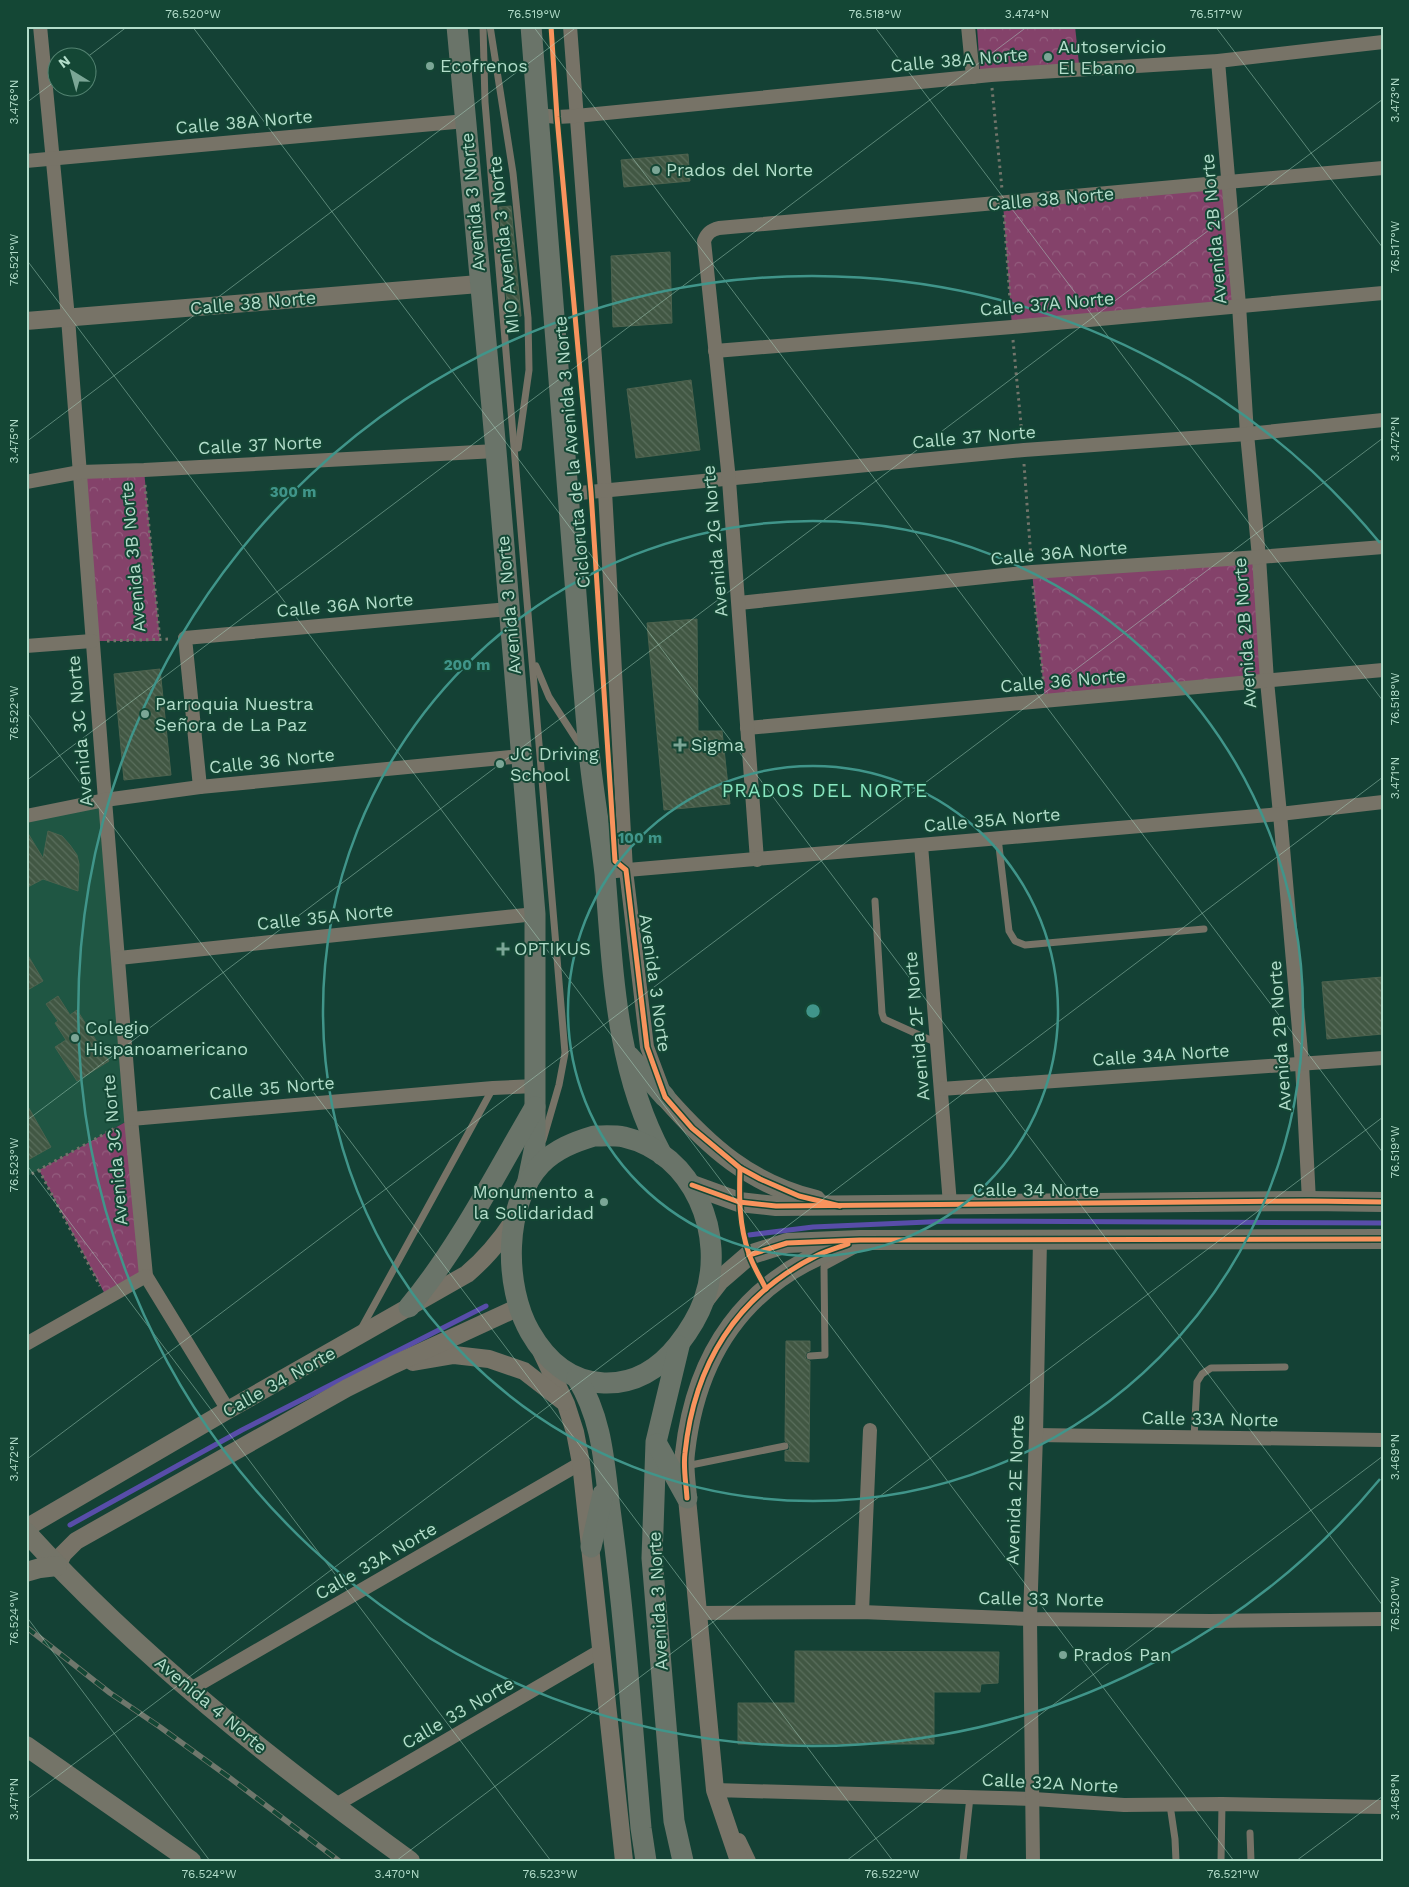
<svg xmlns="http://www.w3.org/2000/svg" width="1409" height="1887" font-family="'Work Sans',sans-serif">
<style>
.built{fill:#1f5643}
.park{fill:url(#park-crowns)}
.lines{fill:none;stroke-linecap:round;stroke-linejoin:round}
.stream{stroke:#584da9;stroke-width:5}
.building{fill:url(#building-back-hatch);stroke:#4d624e}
.path{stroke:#72756b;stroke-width:3;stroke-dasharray:2.5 4;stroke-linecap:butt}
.service{stroke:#777367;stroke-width:7}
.minor{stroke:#777367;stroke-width:14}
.tertiary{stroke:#777367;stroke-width:18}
.secondary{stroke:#747468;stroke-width:20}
.primary{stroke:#6a7469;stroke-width:21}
.rail-casing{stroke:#6f776c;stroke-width:5.5}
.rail{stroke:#144735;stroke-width:4;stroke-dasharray:11;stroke-linecap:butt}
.cycleway-casing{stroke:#144735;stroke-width:8}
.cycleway{stroke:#f8935d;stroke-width:5}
.ticks{fill:none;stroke:#b2ddca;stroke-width:1;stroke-opacity:0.45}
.ring{fill:none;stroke:#40958a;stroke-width:2.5}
.poi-dot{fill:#7ba696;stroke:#144735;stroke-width:2}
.labels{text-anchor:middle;stroke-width:4;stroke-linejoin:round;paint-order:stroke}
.poi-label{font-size:18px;fill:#b2ddca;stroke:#144735;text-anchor:start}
.street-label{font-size:18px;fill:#b2ddca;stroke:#144735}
.neighbourhood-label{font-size:19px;letter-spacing:1px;fill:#8ae7c2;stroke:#144735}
.centre{fill:#40958a;stroke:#144735;stroke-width:2.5}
.ring-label{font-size:15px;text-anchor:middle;font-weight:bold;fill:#40958a;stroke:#144735;stroke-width:4;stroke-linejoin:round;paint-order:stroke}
.neatline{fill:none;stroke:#b2ddca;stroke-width:2}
.ticks-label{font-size:12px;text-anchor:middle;fill:#b2ddca}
</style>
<defs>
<pattern id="park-crowns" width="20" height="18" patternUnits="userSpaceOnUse" patternTransform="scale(1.25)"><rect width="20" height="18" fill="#84426a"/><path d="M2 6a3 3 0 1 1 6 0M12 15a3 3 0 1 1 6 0" fill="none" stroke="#935d7e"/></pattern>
<pattern id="building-back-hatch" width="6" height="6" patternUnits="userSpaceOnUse" patternTransform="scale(1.25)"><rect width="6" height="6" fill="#415743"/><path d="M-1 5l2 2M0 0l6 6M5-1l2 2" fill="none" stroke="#5a6f5d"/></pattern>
</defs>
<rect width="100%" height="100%" fill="#144135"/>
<polygon class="built" points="105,800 131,1119 26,1177 26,816"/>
<g class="park">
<polygon points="977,26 1075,26 1079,64 980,72"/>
<polygon points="1228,182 1239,305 1012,327 1003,203"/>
<polygon points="144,470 160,641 92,641 80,472"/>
<polygon points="1259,557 1267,681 1045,701 1032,572"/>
<polygon points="131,1119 146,1276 107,1298 39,1170"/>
</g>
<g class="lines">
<g class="stream">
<polyline points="749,1235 813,1227 951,1221 1383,1223"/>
<polyline points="70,1525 242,1430 486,1306"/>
</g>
</g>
<g class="building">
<polygon points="688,154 690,181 624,187 621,160"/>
<polygon points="511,206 521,316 508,317 499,207"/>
<polygon points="670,252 672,323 613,327 611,256"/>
<polygon points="691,380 700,450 636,458 627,389"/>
<polygon points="697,619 698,731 722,731 730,804 664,810 647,623"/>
<polygon points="160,669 171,775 124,780 114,674"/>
<polygon points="26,830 43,858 48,831 62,836 70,845 77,855 79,864 78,891 43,879 26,888"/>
<polygon points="26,952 43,981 26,991"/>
<polygon points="1383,977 1383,1034 1327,1039 1322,982"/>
<polygon points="58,996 70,1015 77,1010 109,1061 77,1081 55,1047 66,1040 55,1023 58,1021 46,1004"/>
<polygon points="26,1103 51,1147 26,1161"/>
<polygon points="786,1341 810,1341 810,1351 807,1352 805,1356 806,1359 810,1361 809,1462 785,1461 785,1451 789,1450 790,1445 785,1441"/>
<polygon points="795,1651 999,1652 998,1683 981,1684 980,1692 934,1692 934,1744 738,1744 738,1703 795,1703"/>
</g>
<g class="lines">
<g class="path">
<polyline points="992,88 1002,189"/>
<polyline points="1004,215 1011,313"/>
<polyline points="1013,340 1022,435"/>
<polyline points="1024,464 1031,558"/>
<polyline points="145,485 160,641"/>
<polyline points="1033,586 1044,687"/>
<polyline points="107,641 171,639"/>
<polyline points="39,1170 100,1286"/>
<polyline points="26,1177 117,1127"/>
</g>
<g class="service">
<polyline points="483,26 485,102 565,1053 559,1085 543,1140"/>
<polyline points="490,26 513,173 528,318 529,370 518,448"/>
<polyline points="536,666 549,697 582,748"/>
<polyline points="998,838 1009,931 1015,941 1025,945 1204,929"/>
<polyline points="875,901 882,1013 884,1019 937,1043"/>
<polyline points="361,1329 493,1088"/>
<polyline points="810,1356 825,1355 824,1267 863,1246"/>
<polyline points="1194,1438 1197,1382 1202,1374 1211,1368 1285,1367"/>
<polyline points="686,1466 785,1446"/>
<polyline points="1170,1805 1175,1839 1176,1861"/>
<polyline points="1250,1833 1251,1861"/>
<polyline points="963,1861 970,1797"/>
<polyline points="1221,1861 1222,1804"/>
</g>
<g class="minor">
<polyline points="40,26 68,318 105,800 131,1119 146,1276 228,1410"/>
<polyline points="570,26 605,491 626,870 647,1047 662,1087"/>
<polyline points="968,26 973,77"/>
<polyline points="1218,61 1239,305 1247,434 1259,557 1267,681 1280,814 1302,1064 1309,1201"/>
<polyline points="539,115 557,117 576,116 991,75 1218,61 1383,42"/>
<polyline points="26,161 466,121"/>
<polyline points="715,351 1012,327 1383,293"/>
<polyline points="26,482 80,472 144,470 496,451"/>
<polyline points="569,494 1024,450 1247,434 1383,420"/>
<polyline points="739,603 1032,572 1259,557 1383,547"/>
<polyline points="26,646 92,641"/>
<polyline points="747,728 1383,670"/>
<polyline points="200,787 185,638 509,609"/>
<polyline points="26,816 105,800 200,787 522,756"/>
<polyline points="921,845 950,1204"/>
<path d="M 757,860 L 729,480 L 704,241 C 707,233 711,230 719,228 L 1383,168"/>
<polyline points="604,872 1280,814 1383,802"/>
<polyline points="119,958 535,914"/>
<polyline points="941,1089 1383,1058"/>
<polyline points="131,1119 493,1088 535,1086"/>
<polyline points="26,1344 146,1276"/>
<polyline points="1036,1435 1383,1440"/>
<polyline points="862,1612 870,1430"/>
<polyline points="699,1613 862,1612 1030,1619 1210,1621 1383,1619"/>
<polyline points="189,1690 581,1463"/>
<polyline points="719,1798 715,1790 1034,1799 1124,1805 1222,1804 1383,1807"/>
<polyline points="334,1806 600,1651"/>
<polyline points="739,1840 749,1861"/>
<polyline points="1033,1861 1030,1619 1036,1435 1040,1240"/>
</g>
<g class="tertiary">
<polyline points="26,321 479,284"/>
<polyline points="542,1353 566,1404 575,1432 581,1463 624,1861"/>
<polyline points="413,1362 454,1355 489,1359 524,1371 564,1402"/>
<polyline points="687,1498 715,1790 739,1861"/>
<path d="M 26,1528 L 228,1410 L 467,1274 C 486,1258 500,1241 514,1220"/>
<polyline points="57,1566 63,1554 76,1541 347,1388 393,1365 519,1307"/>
</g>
<g class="secondary">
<path d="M 665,1097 C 709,1147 750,1184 816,1200"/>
<polyline points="692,1185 739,1202 776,1206 1309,1201 1383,1202"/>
<polyline points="705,1299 719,1281 749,1255 787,1243 860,1240 1383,1239"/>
<path d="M 687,1498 C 686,1483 683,1467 685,1453 C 696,1353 746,1281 841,1246"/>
<path d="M 26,1532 C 140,1657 273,1762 410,1861"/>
<polyline points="26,1572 40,1568 57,1566"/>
<polyline points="26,1746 191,1861"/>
</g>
<g class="primary">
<polyline points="457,26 496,451 535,914 535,1146 527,1185"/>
<path d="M 531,26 L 582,670 C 585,700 587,730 590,761 C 594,798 601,836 605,874 C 613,969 615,1069 662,1155"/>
<polyline points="629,1056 665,1097"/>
<path d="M 594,1136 C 603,1136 614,1135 624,1137 C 694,1153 727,1235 704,1300 C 698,1317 689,1331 678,1345 C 659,1369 635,1384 604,1383 C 570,1382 546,1360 530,1332 C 504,1287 503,1204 541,1164 C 556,1149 574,1142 594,1136 Z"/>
<path d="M 409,1307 C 459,1247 495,1175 535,1107"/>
<polyline points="679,1346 656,1442 652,1558 674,1821 683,1861"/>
<path d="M 577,1378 C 604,1422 604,1467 611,1517 C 625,1620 632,1724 641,1828 L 646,1861"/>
<polyline points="657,1444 687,1498"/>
<polyline points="591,1547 603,1494"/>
</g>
<g class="rail-casing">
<polyline id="rail" points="26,1627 110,1693 160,1727 230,1778 339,1861"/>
</g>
<use href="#rail" class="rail"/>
<g class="cycleway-casing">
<g id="cycleway">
<polyline points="551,26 557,117 591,492 615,861 626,870 647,1047 665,1097 692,1128 740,1168 760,1179 799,1196 840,1206"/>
<path d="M 740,1168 C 739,1198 739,1225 749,1254 C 753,1266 760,1277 766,1289"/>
<polyline points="692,1185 739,1202 776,1206 1309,1201 1383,1202"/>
<polyline points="749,1255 787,1243 860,1240 1383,1239"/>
<path d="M 687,1498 C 686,1483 683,1467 685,1453 C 694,1365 736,1296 816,1256 C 826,1251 837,1248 848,1244"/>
</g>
</g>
<use href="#cycleway" class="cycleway"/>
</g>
<path class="ticks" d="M 192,26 L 1383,1606M 533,26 L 1383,1153M 874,26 L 1383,701M 1215,26 L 1383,248M 86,58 L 128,26M 26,103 L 58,79M 26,259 L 1234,1861M 26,442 L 578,26M 26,711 L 893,1861M 26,781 L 1028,26M 26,1121 L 1383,99M 26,1164 L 551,1861M 26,1460 L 1383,438M 26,1616 L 210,1861M 26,1800 L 1383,777M 396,1861 L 1383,1117M 846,1861 L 1383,1456M 1296,1861 L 1383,1796"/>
<g class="ring">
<circle cx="813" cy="1011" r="245"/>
<circle cx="813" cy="1011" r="490"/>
<path d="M1380 1479A735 735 0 1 1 1380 543"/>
</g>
<g class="poi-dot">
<circle cx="1048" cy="57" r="5"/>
<circle cx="430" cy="66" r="5"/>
<circle cx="656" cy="170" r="5"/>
<circle cx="145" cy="714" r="5"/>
<path d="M677.5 737.5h5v5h5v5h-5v5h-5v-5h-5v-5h5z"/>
<circle cx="500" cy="764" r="5"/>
<path d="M500.5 941.5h5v5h5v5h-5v5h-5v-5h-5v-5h5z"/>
<circle cx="75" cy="1038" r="5"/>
<circle cx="604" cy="1202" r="5"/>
<circle cx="1063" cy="1655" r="5"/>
</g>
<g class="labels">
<g class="poi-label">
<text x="1058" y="53">Autoservicio<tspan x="1058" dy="21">El Ebano</tspan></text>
<text x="440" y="72">Ecofrenos</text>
<text x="666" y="176">Prados del Norte</text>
<text x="155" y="710">Parroquia Nuestra<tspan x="155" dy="21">Señora de La Paz</tspan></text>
<text x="691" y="751">Sigma</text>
<text x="510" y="760">JC Driving<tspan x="510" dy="21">School</tspan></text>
<text x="514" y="955">OPTIKUS</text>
<text x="85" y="1034">Colegio<tspan x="85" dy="21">Hispanoamericano</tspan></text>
<text x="594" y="1198" text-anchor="end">Monumento a<tspan x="594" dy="21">la Solidaridad</tspan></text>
<text x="1073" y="1661">Prados Pan</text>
</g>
<g class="street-label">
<text transform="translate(959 60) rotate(-5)" y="6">Calle 38A Norte</text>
<text transform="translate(244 122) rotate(-5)" y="6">Calle 38A Norte</text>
<text transform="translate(1051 199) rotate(-5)" y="6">Calle 38 Norte</text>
<text transform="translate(473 202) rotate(-95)" y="6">Avenida 3 Norte</text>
<text transform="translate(1214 229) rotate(-95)" y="6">Avenida 2B Norte</text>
<text transform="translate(504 245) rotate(-96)" y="6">MIO Avenida 3 Norte</text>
<text transform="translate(253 303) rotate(-5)" y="6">Calle 38 Norte</text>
<text transform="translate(1047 304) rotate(-5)" y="6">Calle 37A Norte</text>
<text transform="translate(974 437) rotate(-5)" y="6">Calle 37 Norte</text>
<text transform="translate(260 445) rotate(-3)" y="6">Calle 37 Norte</text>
<text transform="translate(572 452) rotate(-95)" y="6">Cicloruta de la Avenida 3 Norte</text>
<text transform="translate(715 541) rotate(-95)" y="6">Avenida 2G Norte</text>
<text transform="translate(1059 553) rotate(-5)" y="6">Calle 36A Norte</text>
<text transform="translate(133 557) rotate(-95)" y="6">Avenida 3B Norte</text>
<text transform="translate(345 605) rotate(-5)" y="6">Calle 36A Norte</text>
<text transform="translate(509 605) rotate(-95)" y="6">Avenida 3 Norte</text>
<text transform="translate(1245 633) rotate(-94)" y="6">Avenida 2B Norte</text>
<text transform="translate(1063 681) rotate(-5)" y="6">Calle 36 Norte</text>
<text transform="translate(80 731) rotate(-95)" y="6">Avenida 3C Norte</text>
<text transform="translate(272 761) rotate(-6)" y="6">Calle 36 Norte</text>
<text transform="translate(992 820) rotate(-5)" y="6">Calle 35A Norte</text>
<text transform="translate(325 917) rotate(-6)" y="6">Calle 35A Norte</text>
<text transform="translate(655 983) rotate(82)" y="6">Avenida 3 Norte</text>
<text transform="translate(917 1026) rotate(-95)" y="6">Avenida 2F Norte</text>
<text transform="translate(1280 1036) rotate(-94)" y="6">Avenida 2B Norte</text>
<text transform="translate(1161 1055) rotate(-4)" y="6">Calle 34A Norte</text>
<text transform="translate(272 1088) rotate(-5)" y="6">Calle 35 Norte</text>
<text transform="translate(115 1150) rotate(-95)" y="6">Avenida 3C Norte</text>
<text x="1036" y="1196">Calle 34 Norte</text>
<text transform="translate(279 1382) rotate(-29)" y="6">Calle 34 Norte</text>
<text transform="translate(1210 1419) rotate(1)" y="6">Calle 33A Norte</text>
<text transform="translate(1015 1490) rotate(-88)" y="6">Avenida 2E Norte</text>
<text transform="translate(376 1561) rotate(-30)" y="6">Calle 33A Norte</text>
<text transform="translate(1041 1599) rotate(1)" y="6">Calle 33 Norte</text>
<text transform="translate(658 1601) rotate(-93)" y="6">Avenida 3 Norte</text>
<text transform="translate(211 1705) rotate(40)" y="6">Avenida 4 Norte</text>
<text transform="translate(458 1713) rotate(-30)" y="6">Calle 33 Norte</text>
<text transform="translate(1050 1783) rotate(3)" y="6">Calle 32A Norte</text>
</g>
<g class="neighbourhood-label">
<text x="825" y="797">PRADOS DEL NORTE</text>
</g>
</g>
<circle cx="813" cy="1011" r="8" class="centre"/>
<g class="ring-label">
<text x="293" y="497">300 m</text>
<text x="467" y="670">200 m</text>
<text x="640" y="843">100 m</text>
</g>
<rect width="1409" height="1887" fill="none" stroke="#144735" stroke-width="55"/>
<g transform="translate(72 72) rotate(323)"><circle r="24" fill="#144735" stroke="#538371"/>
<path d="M0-4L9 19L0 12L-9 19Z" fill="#7ba696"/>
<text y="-8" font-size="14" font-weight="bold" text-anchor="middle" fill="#b2ddca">N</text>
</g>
<rect x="28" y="28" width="1354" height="1832" class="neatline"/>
<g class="ticks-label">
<text x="193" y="18">76.520°W</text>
<text x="534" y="18">76.519°W</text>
<text x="875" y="18">76.518°W</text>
<text x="1027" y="18">3.474°N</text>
<text x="1216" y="18">76.517°W</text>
<text transform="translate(1395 100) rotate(-90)" y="4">3.473°N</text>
<text transform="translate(14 102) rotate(-90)" y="4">3.476°N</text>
<text transform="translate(1395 247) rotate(-90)" y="4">76.517°W</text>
<text transform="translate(14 260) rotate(-90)" y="4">76.521°W</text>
<text transform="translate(1395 439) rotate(-90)" y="4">3.472°N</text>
<text transform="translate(14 441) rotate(-90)" y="4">3.475°N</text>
<text transform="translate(1395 699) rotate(-90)" y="4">76.518°W</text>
<text transform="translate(14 713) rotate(-90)" y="4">76.522°W</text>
<text transform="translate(1395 778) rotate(-90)" y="4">3.471°N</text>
<text transform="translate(1395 1152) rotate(-90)" y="4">76.519°W</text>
<text transform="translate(14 1165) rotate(-90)" y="4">76.523°W</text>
<text transform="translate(1395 1457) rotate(-90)" y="4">3.469°N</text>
<text transform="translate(14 1459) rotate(-90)" y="4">3.472°N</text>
<text transform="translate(1395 1604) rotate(-90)" y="4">76.520°W</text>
<text transform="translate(14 1618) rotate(-90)" y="4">76.524°W</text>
<text transform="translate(1395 1797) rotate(-90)" y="4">3.468°N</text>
<text transform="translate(14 1799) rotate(-90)" y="4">3.471°N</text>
<text x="209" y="1878">76.524°W</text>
<text x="397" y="1878">3.470°N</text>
<text x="550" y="1878">76.523°W</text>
<text x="892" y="1878">76.522°W</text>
<text x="1233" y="1878">76.521°W</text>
</g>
</svg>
